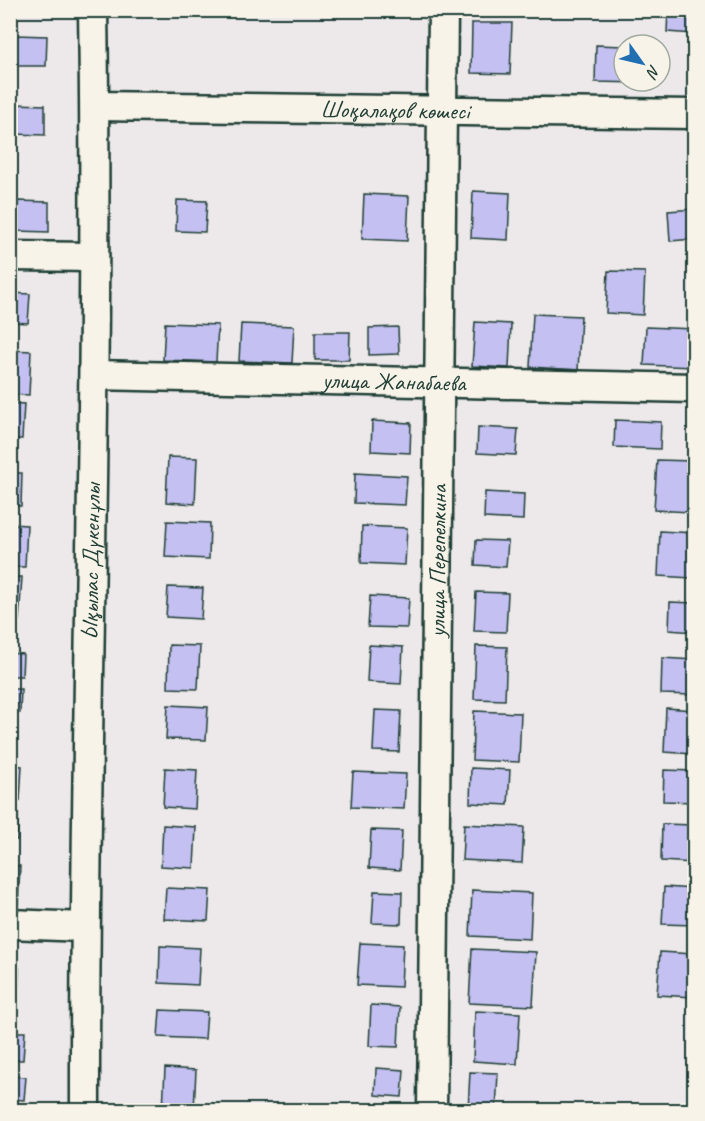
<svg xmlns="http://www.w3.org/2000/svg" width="705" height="1121" font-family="Caveat,sans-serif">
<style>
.building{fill:#c4c0f2;stroke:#1f3d34;stroke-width:1.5}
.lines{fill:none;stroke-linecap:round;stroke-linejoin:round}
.minor-casing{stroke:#1f3d34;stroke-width:33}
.minor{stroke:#f7f3e8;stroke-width:28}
.labels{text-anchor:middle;stroke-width:4.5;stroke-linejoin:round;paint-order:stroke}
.street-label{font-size:24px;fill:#1f3d34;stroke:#f7f3e8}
</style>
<rect width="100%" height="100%" fill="#ede9ea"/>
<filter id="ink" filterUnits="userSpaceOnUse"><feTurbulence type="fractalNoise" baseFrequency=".0167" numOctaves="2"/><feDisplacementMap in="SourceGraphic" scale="12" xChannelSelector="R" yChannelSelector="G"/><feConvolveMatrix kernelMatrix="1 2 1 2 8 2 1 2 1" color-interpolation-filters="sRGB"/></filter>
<g filter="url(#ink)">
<g class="building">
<polygon points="668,10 694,10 694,34 667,32"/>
<polygon points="472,23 512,23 510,74 471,73"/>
<polygon points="15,35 47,36 46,66 15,66"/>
<polygon points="596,45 624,46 624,81 643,83 595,82"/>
<polygon points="14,104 45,105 45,135 13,134"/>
<polygon points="473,191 510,193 508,240 471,238"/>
<polygon points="364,194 409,196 407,241 362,239"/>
<polygon points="177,200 207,201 205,232 176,231"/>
<polygon points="18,201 49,202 49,232 17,231"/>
<polygon points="694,209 694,239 670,241 668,211"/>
<polygon points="608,271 645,272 643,315 606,313"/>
<polygon points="10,293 30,294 28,323 10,322"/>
<polygon points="533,314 581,316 578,370 530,367"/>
<polygon points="475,322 511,324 509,368 472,366"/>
<polygon points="165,323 218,325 216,362 163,360"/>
<polygon points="241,324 294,326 292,363 239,361"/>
<polygon points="398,327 399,354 369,355 369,328"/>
<polygon points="646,327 694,329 694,367 644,365"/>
<polygon points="315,332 350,332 349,360 315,360"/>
<polygon points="10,350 31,351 29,395 10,394"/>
<polygon points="10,403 24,404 22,439 10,439"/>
<polygon points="615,420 661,422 660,449 614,447"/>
<polygon points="372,421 411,423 410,453 371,451"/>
<polygon points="478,427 518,429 516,455 477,453"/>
<polygon points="168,457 197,458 195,504 166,502"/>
<polygon points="657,460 693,461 690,512 654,510"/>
<polygon points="10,473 22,473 21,506 10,506"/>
<polygon points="355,473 407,476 405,505 354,503"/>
<polygon points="485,492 524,494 523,520 484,518"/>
<polygon points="167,521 210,523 209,559 165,557"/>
<polygon points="10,524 27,525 25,567 10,567"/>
<polygon points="362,526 407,528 405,565 361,563"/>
<polygon points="660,531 694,533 692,578 658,576"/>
<polygon points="476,540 508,541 506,567 475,565"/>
<polygon points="10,577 22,577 19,620 10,619"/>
<polygon points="168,587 203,588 201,619 166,617"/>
<polygon points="476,592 508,593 506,632 474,631"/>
<polygon points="370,596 409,598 407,628 368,627"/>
<polygon points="670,602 694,603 694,632 669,630"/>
<polygon points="169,645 200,646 198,689 168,688"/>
<polygon points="369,645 403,647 401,684 367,682"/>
<polygon points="476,646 507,647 505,700 474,699"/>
<polygon points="10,653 23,654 22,676 10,676"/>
<polygon points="662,658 694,660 694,695 661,694"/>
<polygon points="10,689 21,689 20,713 10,712"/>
<polygon points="168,705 208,707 206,740 166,739"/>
<polygon points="666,708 694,710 694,754 664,752"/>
<polygon points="375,710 401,711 399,752 373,751"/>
<polygon points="474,711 521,713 519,762 472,760"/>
<polygon points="10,765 22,766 20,801 10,800"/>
<polygon points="165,768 197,770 195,809 163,807"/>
<polygon points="471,768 510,770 508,805 470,803"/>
<polygon points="664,770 694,771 694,802 663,801"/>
<polygon points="353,772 406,774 404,809 351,807"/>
<polygon points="10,810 18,810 17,840 10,840"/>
<polygon points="464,824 524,827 522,863 462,860"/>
<polygon points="662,824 694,825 694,863 661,861"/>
<polygon points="163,825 196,827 194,868 161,866"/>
<polygon points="371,830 402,831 400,870 369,868"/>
<polygon points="10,866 20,866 18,905 10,904"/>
<polygon points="664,887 694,889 694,925 662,924"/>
<polygon points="166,888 210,890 208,921 164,919"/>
<polygon points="472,890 532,893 530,939 470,936"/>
<polygon points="374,891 402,892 401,924 372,923"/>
<polygon points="360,943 403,945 401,987 357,985"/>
<polygon points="160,946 200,948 198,985 159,983"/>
<polygon points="472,949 536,952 533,1006 469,1003"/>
<polygon points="660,952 694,954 694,997 657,995"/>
<polygon points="10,968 19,968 18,999 10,999"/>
<polygon points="371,1005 400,1007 398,1047 369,1046"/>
<polygon points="160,1010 207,1012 205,1039 158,1037"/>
<polygon points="475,1011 520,1013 517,1064 473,1061"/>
<polygon points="10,1032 25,1032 23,1060 10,1060"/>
<polygon points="165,1068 196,1070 194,1110 163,1110"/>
<polygon points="376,1068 404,1070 402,1097 375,1095"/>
<polygon points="470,1072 498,1073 496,1110 468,1110"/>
<polygon points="10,1076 26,1077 24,1100 10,1099"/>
<polygon points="656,1104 694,1106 694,1110 656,1110"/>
</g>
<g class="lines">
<g class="minor-casing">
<g id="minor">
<path id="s1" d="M 95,106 L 694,114"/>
<polyline points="10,256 94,257"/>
<path id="s2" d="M 94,375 L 694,388"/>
<polyline points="10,924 84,927"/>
<path id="s3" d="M 85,1110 C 84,744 99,377 93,10"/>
<path id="s4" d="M 432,1110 L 443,10"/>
</g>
</g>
<use href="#minor" class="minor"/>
</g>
</g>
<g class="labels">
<g class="street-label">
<text dy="8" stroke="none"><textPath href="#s1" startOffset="300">Шоқалақов көшесі</textPath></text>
<text dy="8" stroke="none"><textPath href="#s2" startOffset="300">улица Жанабаева</textPath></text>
<text dy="8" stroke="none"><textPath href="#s3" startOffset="549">Ықылас Дүкенұлы</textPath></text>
<text dy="8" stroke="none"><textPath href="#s4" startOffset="549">улица Перепелкина</textPath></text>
</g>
</g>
<rect width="705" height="1121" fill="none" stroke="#f7f3e8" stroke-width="36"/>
<rect x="18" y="18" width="669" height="1085" fill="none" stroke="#1f3d34" stroke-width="2" filter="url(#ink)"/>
<g transform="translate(642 63) rotate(124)"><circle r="28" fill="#f7f3e8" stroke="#a1aaa0" stroke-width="1.5"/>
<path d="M0-4.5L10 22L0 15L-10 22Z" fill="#1f6fb2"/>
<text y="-9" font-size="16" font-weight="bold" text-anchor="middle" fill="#1f3d34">N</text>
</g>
</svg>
